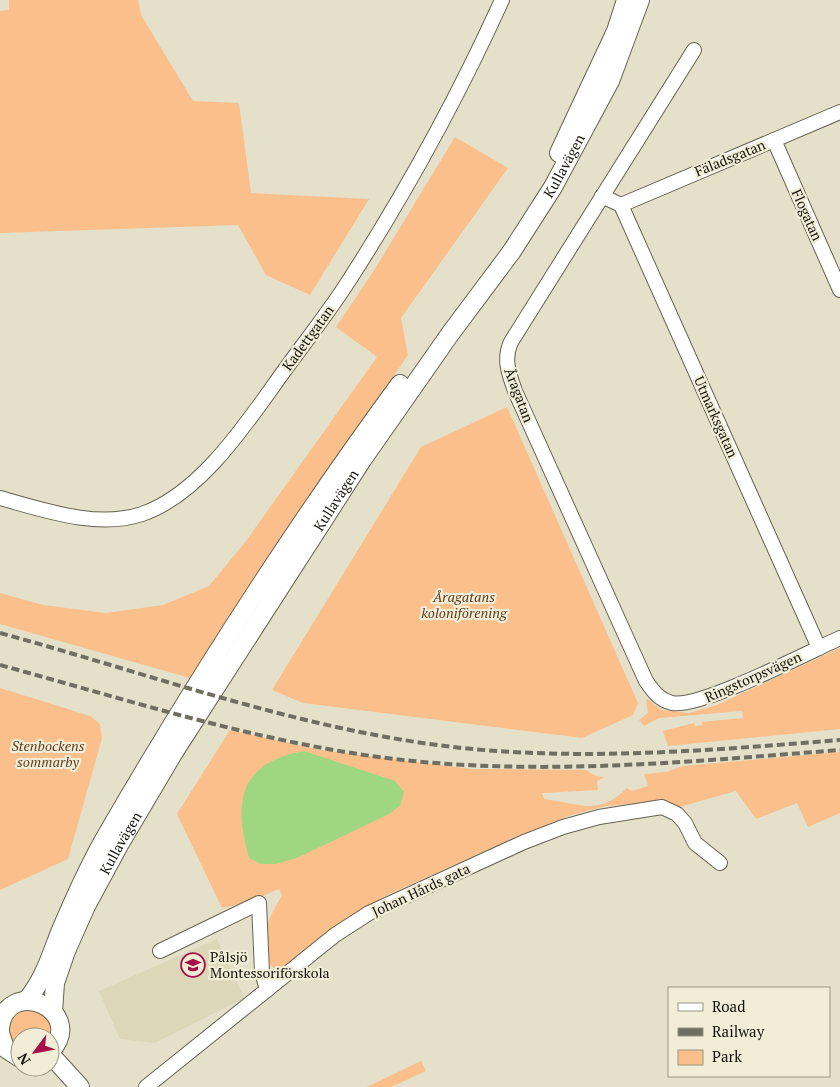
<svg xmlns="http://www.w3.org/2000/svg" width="840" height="1087" font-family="'PT Serif',serif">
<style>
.built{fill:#dcd7b9}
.green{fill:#fabf8a}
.water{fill:#9ed780}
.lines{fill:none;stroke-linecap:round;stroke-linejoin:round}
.minor-casing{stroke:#676350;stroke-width:16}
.tertiary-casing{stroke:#676350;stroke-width:20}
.minor{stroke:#fff;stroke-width:14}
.tertiary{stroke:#fff;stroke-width:18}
.rail{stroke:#706e60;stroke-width:4;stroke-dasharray:8 4;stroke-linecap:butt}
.labels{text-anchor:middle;stroke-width:4.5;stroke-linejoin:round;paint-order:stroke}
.street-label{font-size:14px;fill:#14130b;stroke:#f1edd7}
.park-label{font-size:14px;font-style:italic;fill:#5f3e1f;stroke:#f1edd7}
.poi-label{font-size:14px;fill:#14130b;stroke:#f1edd7;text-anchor:start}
</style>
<rect width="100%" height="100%" fill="#e4e0ca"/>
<polygon class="built" points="217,939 244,998 155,1043 120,1039 99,991"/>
<g class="green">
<polygon points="9,0 138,0 141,15 193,101 239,103 251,193 369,199 310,295 266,275 238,225 0,233 0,11 9,10"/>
<polygon points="455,137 508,168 401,318 408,355 253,579 190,678 0,624 0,593 43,605 106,613 163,605 209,586 246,541 377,357 336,327 373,272"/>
<polygon points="507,407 638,703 633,715 582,738 303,703 272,690 421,447"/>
<polygon points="840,648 840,729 668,746 663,731 694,723 695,726 702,725 702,722 743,718 742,711 659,718 644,726 639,720 648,713 646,700 648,699 661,710 689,713 717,705"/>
<polygon points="0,688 90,716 100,724 102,738 68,859 0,890"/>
<path d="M 230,730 L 320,750 L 471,769 L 586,770 L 596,776 L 604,777 L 597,781 L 598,790 L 542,793 L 544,799 C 579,803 597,817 627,788 L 632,791 L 648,786 L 644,774 L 666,772 L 683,766 L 840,752 L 840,813 L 808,827 L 797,803 L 756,819 L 736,791 L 679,807 L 668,801 L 606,806 L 571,815 L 525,833 L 387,895 L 352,915 L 285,967 C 262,978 265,937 268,924 C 271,914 277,904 282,895 L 279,889 L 249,902 L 222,908 L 177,814 Z"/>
<path d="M 25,1007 L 43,1011 L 52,1027 L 50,1037 L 20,1037 L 20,1052 L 9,1043 C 5,1020 6,1019 25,1007 Z"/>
<polygon points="421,1061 426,1071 391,1087 367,1087"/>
</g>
<path class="water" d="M 304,751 L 395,781 L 404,792 L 400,806 L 387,815 L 299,857 L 276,864 L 261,864 L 249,858 C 233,801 239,763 304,751 Z"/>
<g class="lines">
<g class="minor-casing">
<g id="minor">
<path d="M 694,50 L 511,342 C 503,359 509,374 515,391 L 646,681 C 653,691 659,700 672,703 C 699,709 809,652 840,638"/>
<polyline points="774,140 840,290"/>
<polyline points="602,196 621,205 819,648"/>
<polyline points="621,205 840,112"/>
<path d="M 0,498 C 44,510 97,529 142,514 C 201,494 248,421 284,371 C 305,342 328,313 348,282 C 406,192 458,97 502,0"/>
<polyline points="160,951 259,903 262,972 267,990"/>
<polyline points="146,1087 335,935 369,913 524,842 563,827 599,817 662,807 677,814 685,823 695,843 720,863"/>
</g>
</g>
<g class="tertiary-casing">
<g id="tertiary">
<polyline points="559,153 616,31 626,0"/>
<path d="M 26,1001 C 44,980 51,955 61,930 C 75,897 90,863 109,831 C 198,678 295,527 400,384"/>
<path id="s1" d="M 53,1012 L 55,983 L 66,951 L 86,906 L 119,845 L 174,752 L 362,460 L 450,334 L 512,251 L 553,187 L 610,81 L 640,0"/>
<path d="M 0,1029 C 5,974 89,1010 50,1052"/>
<polyline points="0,1033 5,1048 20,1058"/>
<polyline points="50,1054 80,1087"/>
</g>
</g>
<use href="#minor" class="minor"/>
<use href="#tertiary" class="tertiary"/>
<g class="rail">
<path d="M 0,633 C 154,675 303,731 462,748 C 588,761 714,750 840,740"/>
<path d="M 0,665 C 136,702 272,747 413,761 C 555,775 698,761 840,750"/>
</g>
</g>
<defs>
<g id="school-ring" transform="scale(1.25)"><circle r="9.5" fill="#f1edd7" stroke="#a61047" stroke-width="1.5"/><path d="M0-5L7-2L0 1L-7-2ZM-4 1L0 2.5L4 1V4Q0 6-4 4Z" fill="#a61047"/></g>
</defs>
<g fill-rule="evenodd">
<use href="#school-ring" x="193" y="965"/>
</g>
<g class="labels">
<g class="street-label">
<text transform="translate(730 158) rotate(-22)" y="5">Fäladsgatan</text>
<text dy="5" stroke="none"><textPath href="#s1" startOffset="994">Kullavägen</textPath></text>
<text transform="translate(807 215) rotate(66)" y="5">Flogatan</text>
<text transform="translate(308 338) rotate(-54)" y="5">Kadettgatan</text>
<text transform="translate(519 395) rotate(69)" y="5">Åragatan</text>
<text transform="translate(716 417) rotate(66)" y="5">Utmarksgatan</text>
<text dy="5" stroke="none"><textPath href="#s1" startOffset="589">Kullavägen</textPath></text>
<text transform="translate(753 677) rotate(-24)" y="5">Ringstorpsvägen</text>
<text dy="5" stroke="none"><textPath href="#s1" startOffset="184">Kullavägen</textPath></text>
<text transform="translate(421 890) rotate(-25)" y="5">Johan Hårds gata</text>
</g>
<g class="park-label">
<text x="464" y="602">Åragatans<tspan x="464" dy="16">koloniförening</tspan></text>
<text x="48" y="751">Stenbockens<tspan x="48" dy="16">sommarby</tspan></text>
</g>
<g class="poi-label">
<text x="210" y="962">Pålsjö<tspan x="210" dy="16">Montessoriförskola</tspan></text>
</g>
</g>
<rect x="668" y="987" width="162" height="90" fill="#f1edd7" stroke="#999685"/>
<rect x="678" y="1003" width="25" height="8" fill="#ffffff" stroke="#999685"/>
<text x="712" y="1012" font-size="15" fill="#14130b">Road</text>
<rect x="678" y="1028" width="25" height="8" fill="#706e60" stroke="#999685"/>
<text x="712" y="1037" font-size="15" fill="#14130b">Railway</text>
<rect x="678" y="1050" width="25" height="15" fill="#fabf8a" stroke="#999685"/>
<text x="712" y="1062" font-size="15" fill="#14130b">Park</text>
<g transform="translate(35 1052) rotate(238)"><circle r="24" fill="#f1edd7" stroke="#999685"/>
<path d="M0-4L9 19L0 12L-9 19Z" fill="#a61047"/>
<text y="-8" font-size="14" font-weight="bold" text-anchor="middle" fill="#14130b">N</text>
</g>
</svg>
